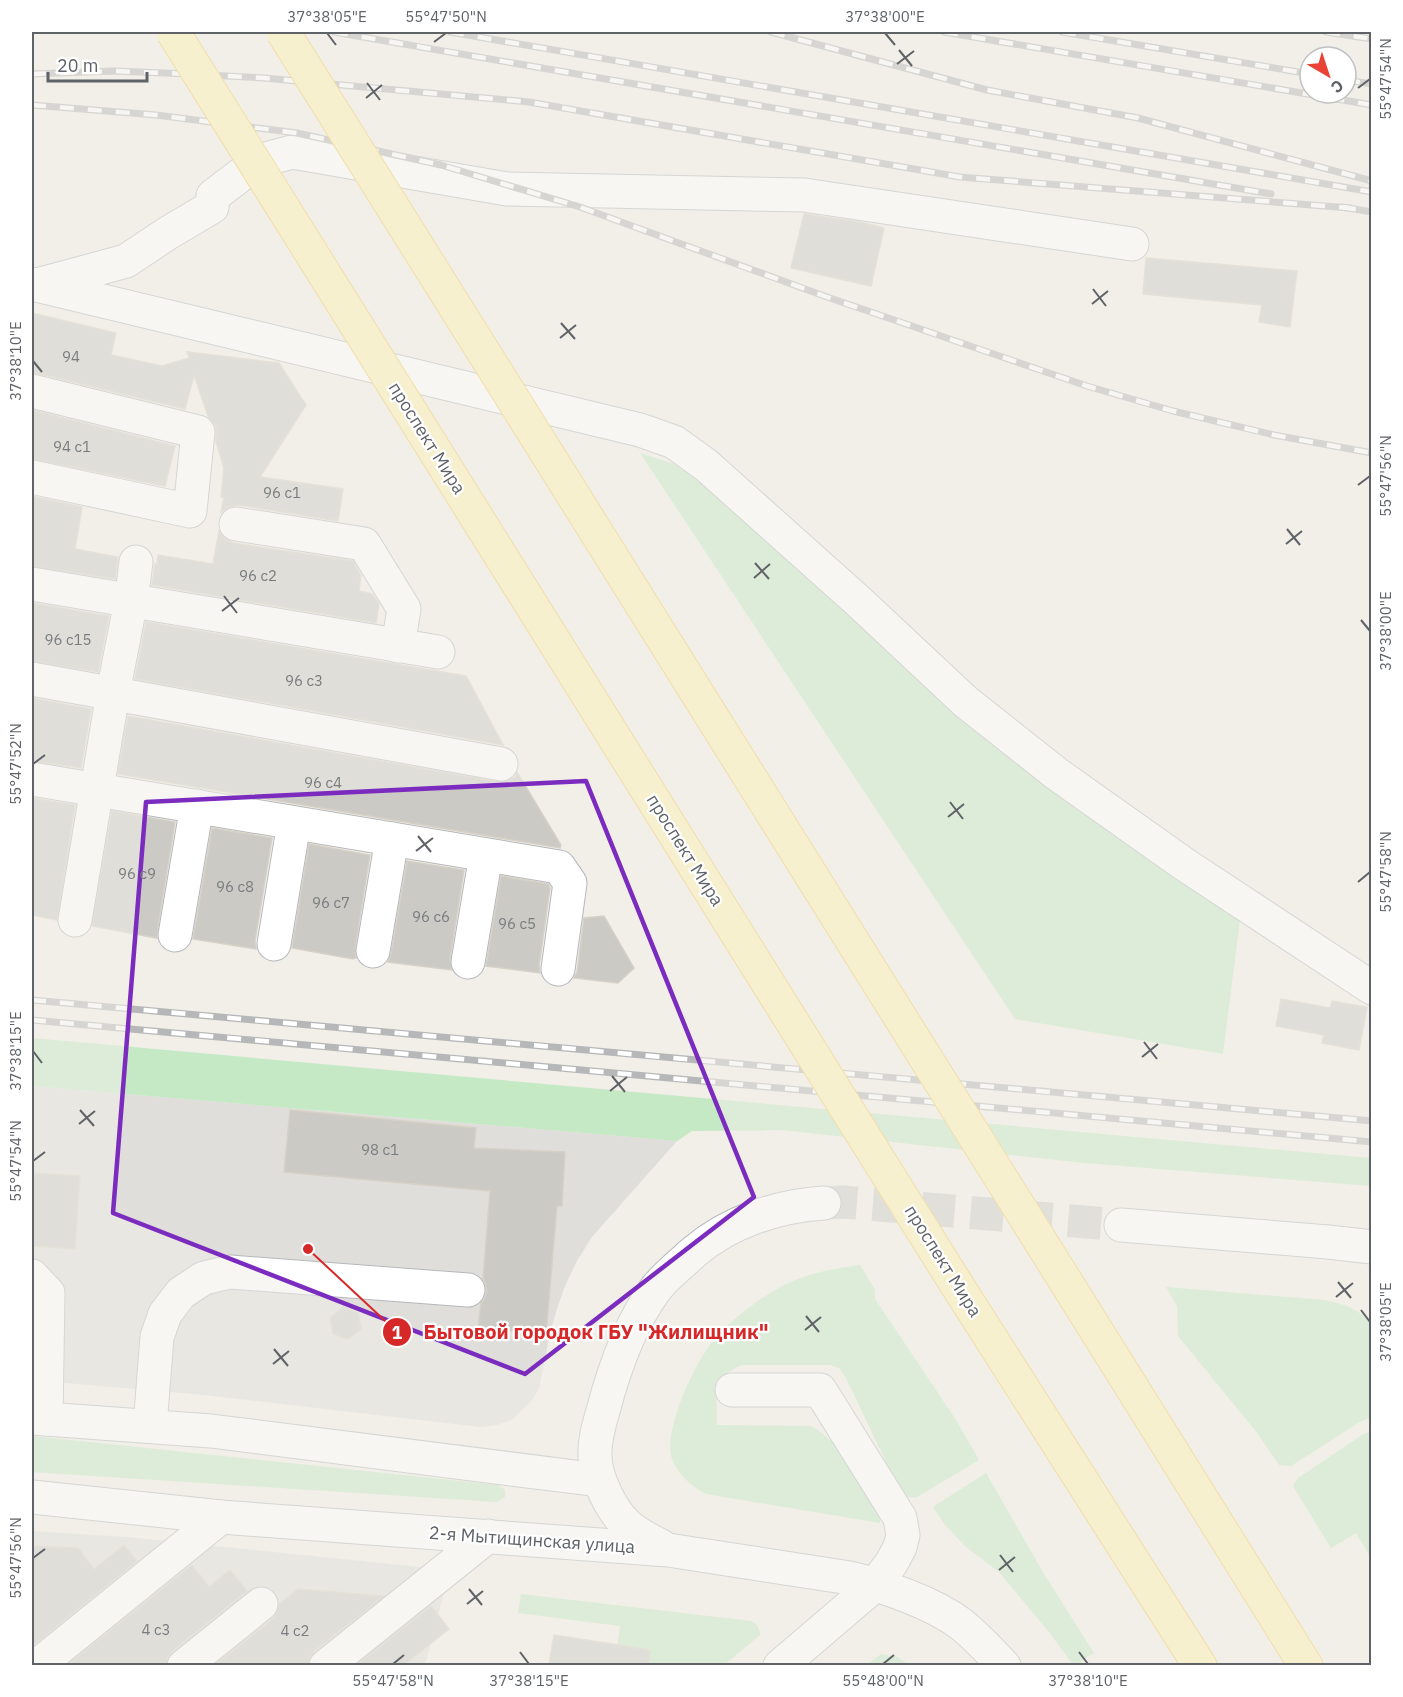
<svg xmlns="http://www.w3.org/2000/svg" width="1403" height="1697" font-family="'IBM Plex Sans',sans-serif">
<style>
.industrial{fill:#e0deda}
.green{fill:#c5e8c5}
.building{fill:#cccac5;stroke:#d6d1c6;stroke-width:1.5}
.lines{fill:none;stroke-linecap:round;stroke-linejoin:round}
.minor-tunnel{stroke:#ccccc8;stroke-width:33;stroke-dasharray:33 16;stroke-linecap:butt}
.minor-casing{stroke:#b5b8bc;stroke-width:35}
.major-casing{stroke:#f2c960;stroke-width:35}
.minor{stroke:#fff;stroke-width:33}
.major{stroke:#fff2af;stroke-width:33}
.rail-casing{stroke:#b6b7b8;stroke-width:7}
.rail{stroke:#fff;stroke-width:4.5;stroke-dasharray:14;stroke-linecap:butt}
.major-bridge-casing{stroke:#f2c960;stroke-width:35;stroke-linecap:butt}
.major-bridge{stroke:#fff2af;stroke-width:33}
.marked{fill:none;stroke:#7b2cbf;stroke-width:4.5;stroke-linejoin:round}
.ticks{fill:none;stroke:#5f6368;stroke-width:2}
.labels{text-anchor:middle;stroke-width:4.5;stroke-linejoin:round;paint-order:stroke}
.number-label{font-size:15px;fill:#7a7d7f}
.street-label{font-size:18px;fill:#5f6368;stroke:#fff}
.leader{fill:none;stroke:#d62828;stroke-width:2}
.callout-dot{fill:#d62828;stroke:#fff;stroke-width:2}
.mark-label{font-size:18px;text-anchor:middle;font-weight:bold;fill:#fff}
.callout-label{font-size:20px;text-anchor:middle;font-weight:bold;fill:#d62828;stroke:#fff;stroke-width:4.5;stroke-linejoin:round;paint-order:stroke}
.neatline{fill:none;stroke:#5f6368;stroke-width:2}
.ticks-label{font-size:15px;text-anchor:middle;fill:#5f6368}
</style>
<rect width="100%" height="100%" fill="#f1efe8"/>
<g class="industrial">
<polygon points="32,1086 677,1141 592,1237 577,1261 565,1286 556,1312 550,1333 539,1389 530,1403 511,1420 497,1425 481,1427 204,1395 32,1380"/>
<polygon points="32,1531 127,1537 450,1570 425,1665 32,1665"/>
</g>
<g class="green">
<polygon points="640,453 674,464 705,486 852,617 957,717 1047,787 1240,920 1223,1054 1015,1019"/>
<polygon points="32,1038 1371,1158 1371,1186 1085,1163 782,1130 692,1131 677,1141 32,1086"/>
<path d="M 860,1265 L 875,1290 L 875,1299 L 956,1420 L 979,1460 L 917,1497 C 906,1499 904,1495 898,1487 L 846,1378 L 839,1368 L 830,1365 L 742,1365 C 712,1376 717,1398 717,1425 L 810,1426 C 833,1434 883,1499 880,1523 L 706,1494 C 692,1486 678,1475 672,1459 C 662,1431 697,1358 716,1337 C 734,1318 755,1302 777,1289 C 803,1274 831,1269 860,1265 Z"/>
<path d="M 1166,1287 L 1324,1300 C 1344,1304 1356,1308 1371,1322 L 1371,1417 L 1358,1423 L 1291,1466 L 1279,1465 L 1258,1434 L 1178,1336 L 1177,1306 Z"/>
<polygon points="1371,1431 1371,1558 1356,1533 1331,1548 1293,1486 1298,1478 1362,1435"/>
<polygon points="32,1436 498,1485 505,1490 505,1497 497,1502 32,1472"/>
<polygon points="986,1473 1044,1574 1094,1653 1081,1661 1084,1665 1073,1665 1049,1632 999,1572 966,1547 945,1525 933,1507"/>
<path d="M 521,1594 L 751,1621 C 757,1624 760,1628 760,1635 L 724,1665 L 615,1665 L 620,1626 L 518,1613 Z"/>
<polygon points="881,1654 897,1657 909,1665 867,1665"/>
</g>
<g class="building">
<polygon points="804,214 860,222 884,228 871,286 791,268"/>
<polygon points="1146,258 1297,271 1290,327 1259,322 1262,305 1143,294"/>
<polygon points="32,313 116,333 111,355 162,366 189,358 187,352 279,363 306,405 260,477 343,489 338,521 239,505 229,507 221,512 224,497 221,497 224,468 216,442 216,426 208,416 194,375 185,409 36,373 32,373"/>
<polygon points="32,410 175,446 165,486 32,459"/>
<polygon points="32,496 82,507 75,549 118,557 115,579 32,566"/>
<polygon points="219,531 225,539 233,543 353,561 361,576 359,591 372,594 379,604 376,623 152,585 155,564 157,565 158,555 213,564"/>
<polygon points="32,603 109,616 98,672 32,661"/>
<polygon points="146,622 466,676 503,745 135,679"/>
<polygon points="32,698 91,709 81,768 32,761"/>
<polygon points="128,716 498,782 508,781 515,777 517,772 561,845 560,848 118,774"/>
<polygon points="32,798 75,805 57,920 32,915"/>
<polygon points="112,811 175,822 157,932 157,938 92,926"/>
<polygon points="212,828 272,838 255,941 256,949 193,939"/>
<polygon points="309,844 370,855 355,948 356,958 353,959 292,948"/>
<polygon points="407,861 464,870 450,959 452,970 388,962 391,954"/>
<polygon points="501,876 548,884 550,888 539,966 540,973 486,966"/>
<polygon points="604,916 634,968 618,983 574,978 577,972 584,918"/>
<polygon points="1281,999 1330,1008 1332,1001 1367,1007 1359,1050 1322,1043 1324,1035 1276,1026"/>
<polygon points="290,1110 476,1128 474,1148 565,1152 562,1206 557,1206 546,1334 478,1328 481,1303 484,1300 487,1292 485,1282 483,1279 490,1191 284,1172"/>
<polygon points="32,1173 80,1176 75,1249 32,1246"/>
<polygon points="343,1307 358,1313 361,1329 348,1339 333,1334 330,1318"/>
<polygon points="124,1545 137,1561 32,1646 32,1546 78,1548 94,1569"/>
<polygon points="192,1565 209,1587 230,1570 247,1591 172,1651 167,1659 166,1665 67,1665"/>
<polygon points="298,1589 384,1596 314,1651 309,1659 308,1665 215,1665 273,1619 278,1611 279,1604"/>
<polygon points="431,1606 449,1629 404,1665 357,1665"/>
<polygon points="554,1635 650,1650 649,1665 549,1665"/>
</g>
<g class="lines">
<polyline class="minor-tunnel" points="824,1203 843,1202 1121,1225"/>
<g class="minor-casing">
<g id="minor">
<polyline points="32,284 640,430 674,442 706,465 857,600 966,702 1057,774 1184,864 1372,988"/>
<polyline points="41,284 126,261 168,233 212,207 213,196 259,161 292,152 507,189 804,195 1132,244"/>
<polyline points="32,391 198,432 190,511 32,477"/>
<polyline points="236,524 364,544 404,609 398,646"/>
<polyline points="32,584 438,652"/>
<polyline points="32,679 501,764"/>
<polyline points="32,779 559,867 570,883 558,969"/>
<polyline points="75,920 113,693 131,601 136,562"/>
<polyline points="175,935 197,806"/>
<polyline points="274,944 294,823"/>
<polyline points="373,951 392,839"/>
<polyline points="468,962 486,855"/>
<polyline points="1121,1225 1328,1242 1372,1247"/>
<polyline points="32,1276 48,1293 46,1419"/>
<polyline points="732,1390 820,1390 900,1518 903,1535 900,1547 892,1562 876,1584 780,1666"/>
<polyline points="32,1418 211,1431 599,1480"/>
<polyline points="150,1426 157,1337 165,1314 181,1293 204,1278 230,1272 468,1290"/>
<path d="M 32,1497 L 221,1517 L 668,1550 L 850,1578 C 884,1586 933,1603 961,1624 C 977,1637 990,1651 1004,1666"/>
<path d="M 661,1546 C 649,1540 637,1534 627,1525 C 611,1510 595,1477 595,1456 C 594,1441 599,1425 603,1411 C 614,1369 629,1325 655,1290 C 663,1278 683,1262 694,1252 C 730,1221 778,1206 824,1203"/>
<polyline points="37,1666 221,1517"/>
<polyline points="184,1666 261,1604"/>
<polyline points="326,1666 488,1536"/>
</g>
</g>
<g class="major-casing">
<g id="major">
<polyline points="955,1282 1200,1666"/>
<polyline points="1071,1290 1306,1666"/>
</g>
</g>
<use href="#minor" class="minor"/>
<use href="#major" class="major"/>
<g class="rail-casing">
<g id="rail">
<polyline points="334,32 1271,194"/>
<polyline points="450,32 1372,192"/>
<polyline points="771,32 987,90 1138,118 1372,181"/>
<polyline points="944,32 1372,105"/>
<polyline points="1062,32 1310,74"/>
<polyline points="1326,32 1372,39"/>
<polyline points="32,74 114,71 188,74 264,78 529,102 960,177 1350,208"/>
<polyline points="1346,80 1372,84"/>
<polyline points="32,105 156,115 297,133 441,165 580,207 827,297 1087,386 1173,411 1274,435 1372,453"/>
<polyline points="1342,207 1372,212"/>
<polyline points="32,1000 1372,1121"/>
<polyline points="32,1020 1372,1142"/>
</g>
</g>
<use href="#rail" class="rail"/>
<g class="major-bridge-casing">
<g id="major-bridge">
<polyline points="173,32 955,1282"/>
<polyline points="283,32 1071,1290"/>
</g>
</g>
<use href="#major-bridge" class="major-bridge"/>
</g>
<path d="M0 0H1403V1697H0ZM 586,781 L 754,1197 L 525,1374 L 113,1213 L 146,802 Z" fill="#f1efe8" fill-opacity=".55" fill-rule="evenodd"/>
<path class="marked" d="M 586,781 L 754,1197 L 525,1374 L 113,1213 L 146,802 Z"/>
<path class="ticks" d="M 327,33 L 336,45M 885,33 L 895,45M 434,42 L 446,33M 899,50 L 912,66M 897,64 L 914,51M 367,83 L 380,100M 1358,88 L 1370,79M 366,98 L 382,85M 1093,289 L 1106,306M 1092,304 L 1108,291M 561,323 L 575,339M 560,338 L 576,325M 33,361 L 42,372M 1358,485 L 1370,476M 1287,529 L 1300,545M 1286,544 L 1302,531M 755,563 L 769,579M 754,578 L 770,564M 224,596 L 237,613M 222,611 L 239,598M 1361,620 L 1370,631M 33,764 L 45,755M 950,802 L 963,819M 948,817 L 964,804M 418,836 L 431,852M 416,851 L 433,838M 1358,882 L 1370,872M 1144,1042 L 1157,1059M 33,1051 L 42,1063M 1142,1057 L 1158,1044M 612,1076 L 625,1092M 610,1091 L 627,1077M 80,1110 L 94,1126M 79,1124 L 95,1111M 33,1161 L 45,1152M 1338,1282 L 1351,1298M 1336,1297 L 1353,1283M 1361,1310 L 1370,1322M 806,1316 L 819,1332M 805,1330 L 821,1317M 274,1349 L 288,1366M 273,1364 L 289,1351M 1000,1555 L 1013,1572M 33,1558 L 45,1549M 999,1570 L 1015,1557M 469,1589 L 482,1605M 467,1604 L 483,1591M 520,1652 L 529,1664M 1079,1652 L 1088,1664M 393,1664 L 404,1655M 883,1664 L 894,1655"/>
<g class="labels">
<g class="number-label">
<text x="71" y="362">94</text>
<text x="72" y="452">94 с1</text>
<text x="282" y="498">96 с1</text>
<text x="258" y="581">96 с2</text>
<text x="68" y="645">96 с15</text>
<text x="304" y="686">96 с3</text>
<text x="323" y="788">96 с4</text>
<text x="137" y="879">96 с9</text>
<text x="235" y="892">96 с8</text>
<text x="331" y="908">96 с7</text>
<text x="431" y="922">96 с6</text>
<text x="517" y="929">96 с5</text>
<text x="380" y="1155">98 с1</text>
<text x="156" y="1635">4 с3</text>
<text x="295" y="1636">4 с2</text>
</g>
<g class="street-label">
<text transform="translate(427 438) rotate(58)" y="6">проспект Мира</text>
<text transform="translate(685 850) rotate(58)" y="6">проспект Мира</text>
<text transform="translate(943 1261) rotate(58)" y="6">проспект Мира</text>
<text transform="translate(532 1540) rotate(4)" y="6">2-я Мытищинская улица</text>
</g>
</g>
<path class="leader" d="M308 1249L397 1332"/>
<g class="callout-dot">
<circle cx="308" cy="1249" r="6"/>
<circle cx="397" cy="1332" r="15"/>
</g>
<g class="mark-label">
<text x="397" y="1339">1</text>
</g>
<g class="callout-label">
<text x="596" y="1339">Бытовой городок ГБУ "Жилищник"</text>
</g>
<rect width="1403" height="1697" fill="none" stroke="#ffffff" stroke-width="66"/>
<g transform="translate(1328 75) rotate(141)"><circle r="28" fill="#ffffff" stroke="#bfc1c3" stroke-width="1.5"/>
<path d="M0-4.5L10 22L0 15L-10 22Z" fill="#ea4335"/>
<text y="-9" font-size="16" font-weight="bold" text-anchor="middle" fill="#5f6368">С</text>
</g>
<path d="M48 72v9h99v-9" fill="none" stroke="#5f6368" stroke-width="3"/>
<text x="57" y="72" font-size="18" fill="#5f6368" stroke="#ffffff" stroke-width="4.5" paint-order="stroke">20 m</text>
<rect x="33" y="33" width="1337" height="1631" class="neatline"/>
<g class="ticks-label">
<text x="327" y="22">37°38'05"E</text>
<text x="446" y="22">55°47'50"N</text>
<text x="885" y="22">37°38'00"E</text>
<text transform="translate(1386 79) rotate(-90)" y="5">55°47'54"N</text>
<text transform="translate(16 361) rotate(-90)" y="5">37°38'10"E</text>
<text transform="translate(1386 476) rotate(-90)" y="5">55°47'56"N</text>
<text transform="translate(1386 631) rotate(-90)" y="5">37°38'00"E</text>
<text transform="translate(16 764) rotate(-90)" y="5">55°47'52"N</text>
<text transform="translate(1386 872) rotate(-90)" y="5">55°47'58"N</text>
<text transform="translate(16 1051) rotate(-90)" y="5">37°38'15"E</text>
<text transform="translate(16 1161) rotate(-90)" y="5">55°47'54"N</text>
<text transform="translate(1386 1322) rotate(-90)" y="5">37°38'05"E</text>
<text transform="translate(16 1558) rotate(-90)" y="5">55°47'56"N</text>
<text x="393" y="1686">55°47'58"N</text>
<text x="529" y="1686">37°38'15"E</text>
<text x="883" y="1686">55°48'00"N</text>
<text x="1088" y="1686">37°38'10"E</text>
</g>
</svg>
